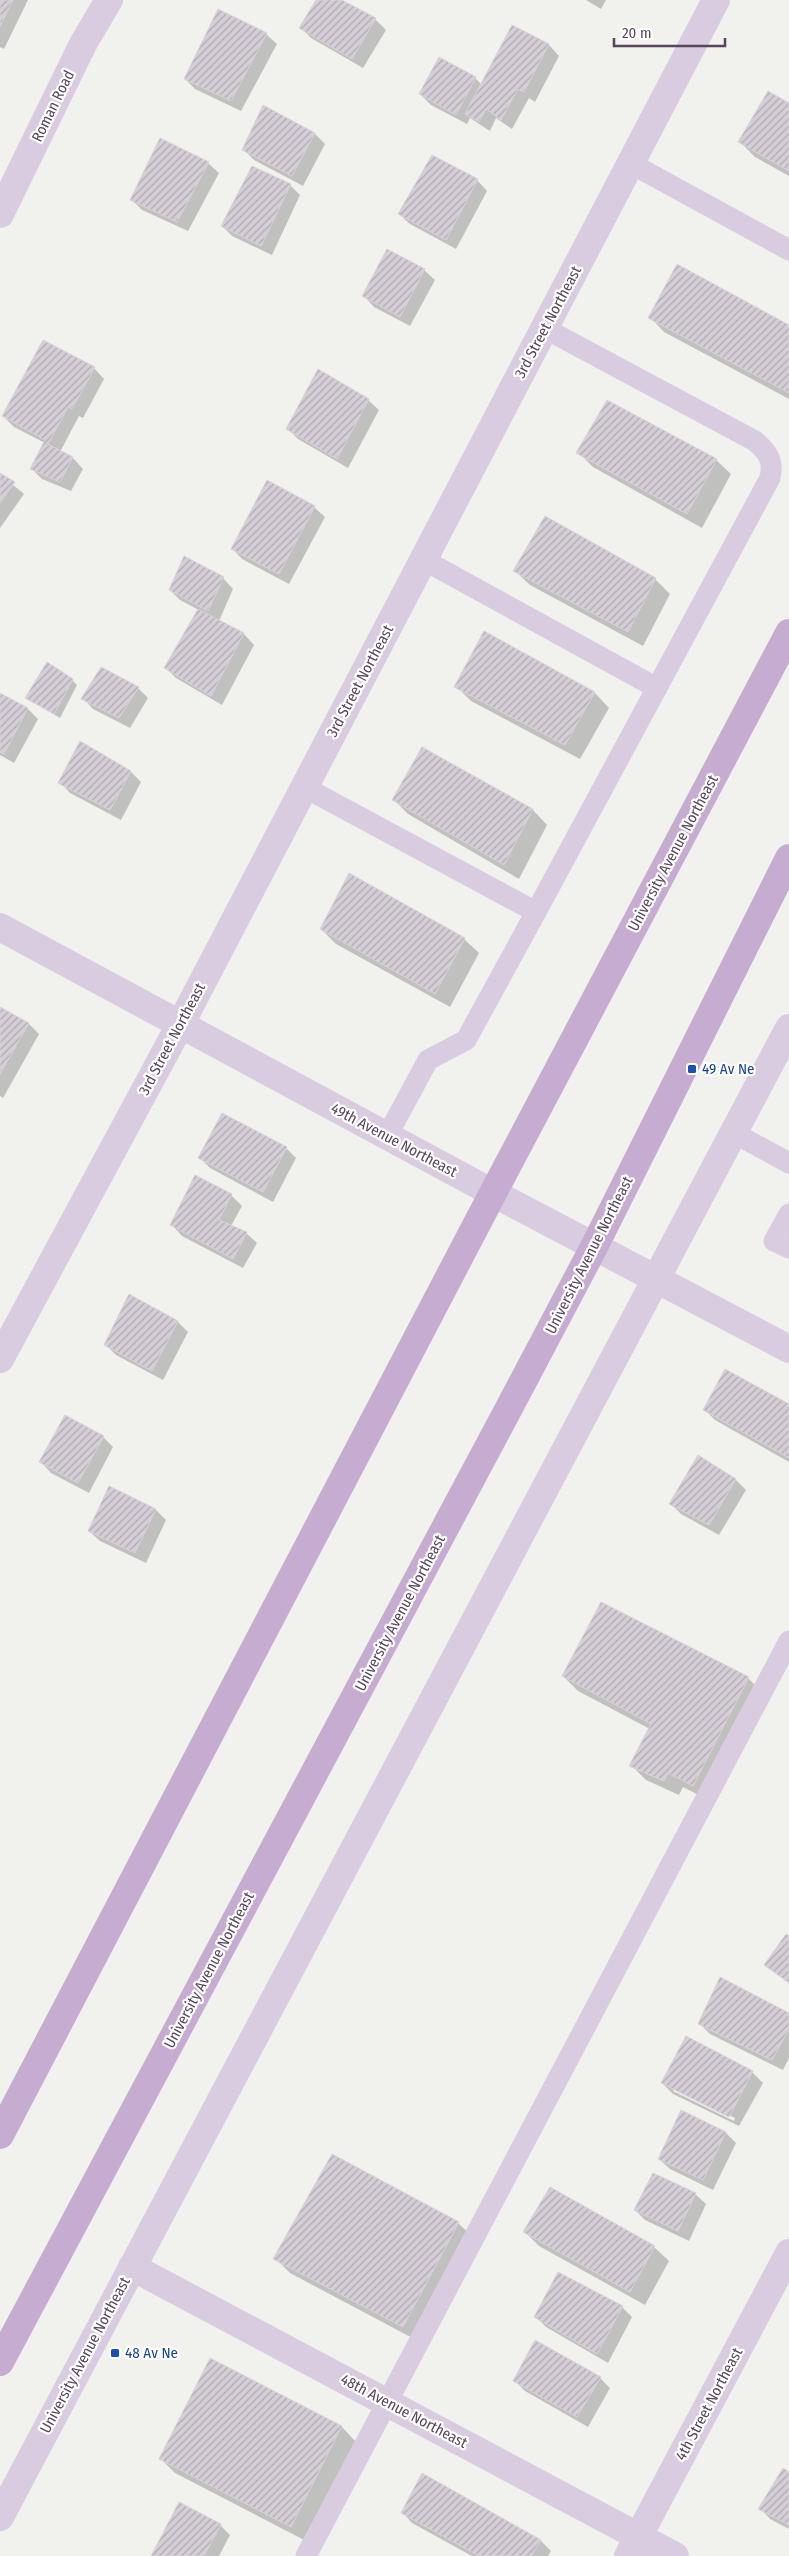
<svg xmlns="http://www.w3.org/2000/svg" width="789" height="2556" font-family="'Fira Sans Condensed',sans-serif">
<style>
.shadow{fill:#0003;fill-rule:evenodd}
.building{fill:url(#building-hatch);stroke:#dad2db}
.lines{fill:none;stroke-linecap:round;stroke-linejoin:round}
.service{stroke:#dacce0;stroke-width:21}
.minor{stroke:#dacce0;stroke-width:28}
.tertiary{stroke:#dacce0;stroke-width:28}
.primary{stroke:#c6acd0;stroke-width:28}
.transit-dot{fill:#1a4fb4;stroke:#fff;stroke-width:2}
.labels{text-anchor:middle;stroke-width:4.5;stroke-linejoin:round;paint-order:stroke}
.street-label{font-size:15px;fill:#56455d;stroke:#fff}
.transit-label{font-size:15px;fill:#164399;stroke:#fff;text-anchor:start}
</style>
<defs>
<pattern id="building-hatch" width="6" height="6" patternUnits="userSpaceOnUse" patternTransform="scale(1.25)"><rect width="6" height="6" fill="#d6ced6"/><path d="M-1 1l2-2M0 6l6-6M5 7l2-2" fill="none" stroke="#b0a9b1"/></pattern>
</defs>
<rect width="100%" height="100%" fill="#f1f1ee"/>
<g class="shadow">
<polygon points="0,0 28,0 4,49 0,47"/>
<polygon points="317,0 339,0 376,20 386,30 363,68 311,38 301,28"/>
<polygon points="586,0 606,0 601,9"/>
<polygon points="513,26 549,45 559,56 535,102 529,98 512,129 496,118 490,131 470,118 467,124 431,105 420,94 439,59 475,78 482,85"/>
<polygon points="266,34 277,44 241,111 195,89 185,79"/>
<polygon points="789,104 789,176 755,157 740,142"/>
<polygon points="264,107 315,134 325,144 303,186 254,160 244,150"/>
<polygon points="208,163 219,173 188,231 142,210 131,199"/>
<polygon points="477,180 487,191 456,249 410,224 399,214"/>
<polygon points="290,185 300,195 272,255 232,236 222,226"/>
<polygon points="424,270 435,280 410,326 374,307 364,296"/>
<polygon points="650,317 789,327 789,399 664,332"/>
<polygon points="94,368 104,379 83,418 79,416 60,452 73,458 83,469 71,491 42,479 31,468 45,443 14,427 3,416"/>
<polygon points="368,400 379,410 348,468 298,439 288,429"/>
<polygon points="578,452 716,460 731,474 702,528 593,467"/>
<polygon points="0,474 24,494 0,528"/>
<polygon points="314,507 325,517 289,584 242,559 232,548"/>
<polygon points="515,571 655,579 670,594 643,646 530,585"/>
<polygon points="223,578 233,589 219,621 244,634 254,645 222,705 176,678 166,668 199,610 180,600 170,590"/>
<polygon points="485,632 595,693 609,708 580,759 471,701 456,686"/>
<polygon points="72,680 77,685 60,718 27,698"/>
<polygon points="138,688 148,698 130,728 93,709 83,698"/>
<polygon points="0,694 28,709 38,719 14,763 0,755"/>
<polygon points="81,743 131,772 141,782 121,820 70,793 60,782"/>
<polygon points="423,749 533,810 547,825 519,879 408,814 393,799"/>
<polygon points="321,929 464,939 479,953 450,1007 336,944"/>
<polygon points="0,1008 29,1024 39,1034 3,1098 0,1096"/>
<polygon points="286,1148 296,1158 273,1202 210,1168 200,1158"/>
<polygon points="195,1176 231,1195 242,1206 231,1226 246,1233 257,1243 243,1268 182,1236 172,1225"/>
<polygon points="129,1296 178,1322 188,1332 163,1380 116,1355 106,1345"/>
<polygon points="789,1406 789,1462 715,1420 705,1410"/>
<polygon points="103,1437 113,1447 89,1493 51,1473 41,1462"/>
<polygon points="698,1457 736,1480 746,1490 719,1535 681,1514 671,1504"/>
<polygon points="156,1510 166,1520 146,1563 100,1541 89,1531"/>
<polygon points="563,1676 748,1678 763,1693 708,1800 683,1787 679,1795 646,1780 631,1765 650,1729 578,1691"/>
<polygon points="789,2014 789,2058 783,2070 710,2034 699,2023"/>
<path d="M 752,2072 L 763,2083 L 739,2126 L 673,2094 L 662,2083 ZM 673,2088 L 735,2118 L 734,2121 L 673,2091 Z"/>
<polygon points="726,2133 736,2143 713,2190 670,2169 659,2159"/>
<polygon points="695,2194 706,2204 689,2241 645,2220 635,2210"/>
<polygon points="458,2223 473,2237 418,2341 290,2273 275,2258"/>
<polygon points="525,2232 654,2247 669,2261 645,2305 539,2246"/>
<polygon points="622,2307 632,2317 608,2363 546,2327 536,2317"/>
<polygon points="210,2360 342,2427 356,2442 306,2541 175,2473 161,2459"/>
<polygon points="600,2378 610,2388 588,2427 525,2391 515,2381"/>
<polygon points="789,2473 789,2529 770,2519 760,2508"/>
<polygon points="402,2512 541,2541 551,2551 548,2556 472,2556 412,2523"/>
<polygon points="220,2525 230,2535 219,2556 153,2556"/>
</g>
<g class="building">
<polygon points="0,0 13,0 0,26"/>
<polygon points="316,0 342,0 376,18 352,59 299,28"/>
<polygon points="218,9 267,33 231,101 184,79"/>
<polygon points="512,25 549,44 524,92 518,89 501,120 486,109 479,122 465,114"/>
<polygon points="439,57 476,77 456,115 419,94"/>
<polygon points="768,91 789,103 789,171 738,142"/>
<polygon points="263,105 315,133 292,176 242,150"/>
<polygon points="160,138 209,162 177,222 130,200"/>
<polygon points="432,155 478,179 446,240 398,214"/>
<polygon points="252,166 291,184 261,246 221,226"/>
<polygon points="387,249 425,269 400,317 362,296"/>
<polygon points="677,264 789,325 789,393 648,318"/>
<polygon points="43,340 95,367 72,409 68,407 48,444 73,457 60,482 30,469 45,440 2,416"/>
<polygon points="318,369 369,399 337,459 286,429"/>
<polygon points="607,400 717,459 687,514 576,453"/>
<polygon points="0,473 15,482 0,503"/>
<polygon points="267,480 315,506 279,574 231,549"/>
<polygon points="545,516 656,578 628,632 513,571"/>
<polygon points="184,556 224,577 208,611 169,590"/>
<polygon points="198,609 244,633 211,696 164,668"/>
<polygon points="484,631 595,692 565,745 454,687"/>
<polygon points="47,662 73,679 54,714 25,698"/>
<polygon points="101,667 139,687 119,718 81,699"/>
<polygon points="0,693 28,708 4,754 0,752"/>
<polygon points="80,741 131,771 110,810 58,783"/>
<polygon points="422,747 533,809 504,865 392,800"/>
<polygon points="349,873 465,938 435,994 320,929"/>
<polygon points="0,1007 29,1023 0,1074"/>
<polygon points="222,1113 287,1147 263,1192 198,1158"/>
<polygon points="195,1175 232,1194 219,1220 247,1232 233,1259 170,1225"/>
<polygon points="129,1294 178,1321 152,1371 104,1345"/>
<polygon points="725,1369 789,1404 789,1458 703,1410"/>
<polygon points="65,1415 104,1436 78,1483 39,1462"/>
<polygon points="698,1455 736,1479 709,1525 669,1504"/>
<polygon points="109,1486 156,1509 135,1553 88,1531"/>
<polygon points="601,1602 749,1677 693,1786 668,1773 664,1781 629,1766 651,1724 562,1676"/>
<polygon points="786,1934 789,1936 789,1983 764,1965"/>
<polygon points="720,1977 789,2013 789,2029 772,2060 698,2024"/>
<polygon points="686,2036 753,2071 729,2117 661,2083"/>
<polygon points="681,2110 726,2132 703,2180 658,2159"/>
<polygon points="332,2154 459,2222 403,2327 273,2259"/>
<polygon points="653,2173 696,2193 678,2231 634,2210"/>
<polygon points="550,2187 655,2246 630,2292 523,2232"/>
<polygon points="558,2272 623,2306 597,2354 534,2317"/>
<polygon points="535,2340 601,2377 577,2417 513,2381"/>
<polygon points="210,2358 342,2426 291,2527 159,2459"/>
<polygon points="783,2468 789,2472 789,2525 758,2509"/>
<polygon points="422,2473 541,2540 531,2556 479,2556 401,2513"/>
<polygon points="179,2502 221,2524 204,2556 151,2556"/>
</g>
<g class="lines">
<g class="service">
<polyline points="630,163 789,250"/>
<polyline points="424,560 657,688"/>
<polyline points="304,787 536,912 466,1040 428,1060 387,1136"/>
<path d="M 536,912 L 770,478 C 774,461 768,452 755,441 L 544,328"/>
<polyline points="734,1133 789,1163"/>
<polyline points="789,1214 774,1241 789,1248"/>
<polyline points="306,2556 789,1641"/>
</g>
<g class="minor">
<polyline points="0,214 83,44 109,0"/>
<polyline points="0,1359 180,1025 716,0"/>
<polyline points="132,2267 675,2556"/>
<polyline points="628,2556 789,2253"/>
</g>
<g class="tertiary">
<polyline points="0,927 493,1193 789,1349"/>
<polyline points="0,2517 789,1028"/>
</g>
<g class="primary">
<polyline points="0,2135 493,1193 789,633"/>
<polyline points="0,2362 509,1408 594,1247 789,858"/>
</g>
</g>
<g class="transit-dot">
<rect x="687" y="1064" width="10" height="10" rx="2.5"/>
<rect x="110" y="2348" width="10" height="10" rx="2.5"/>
</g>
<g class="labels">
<g class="street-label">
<text transform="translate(53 106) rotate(-64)" y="5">Roman Road</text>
<text transform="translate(548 322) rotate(-62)" y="5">3rd Street Northeast</text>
<text transform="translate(360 681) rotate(-62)" y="5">3rd Street Northeast</text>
<text transform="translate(673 853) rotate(-62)" y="5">University Avenue Northeast</text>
<text transform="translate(172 1039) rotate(-62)" y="5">3rd Street Northeast</text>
<text transform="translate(394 1140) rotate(28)" y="5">49th Avenue Northeast</text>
<text transform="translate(589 1255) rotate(-63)" y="5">University Avenue Northeast</text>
<text transform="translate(400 1613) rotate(-62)" y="5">University Avenue Northeast</text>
<text transform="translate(209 1970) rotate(-62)" y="5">University Avenue Northeast</text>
<text transform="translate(85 2355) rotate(-62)" y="5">University Avenue Northeast</text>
<text transform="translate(709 2404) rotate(-62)" y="5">4th Street Northeast</text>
<text transform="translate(404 2411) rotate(28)" y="5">48th Avenue Northeast</text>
</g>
<g class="transit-label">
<text x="702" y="1074">49 Av Ne</text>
<text x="125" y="2358">48 Av Ne</text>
</g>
</g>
<path d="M614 38v8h111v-8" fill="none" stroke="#56455d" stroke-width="2.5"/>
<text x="622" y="38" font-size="15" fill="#56455d" stroke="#ffffff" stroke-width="4" paint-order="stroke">20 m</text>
</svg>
